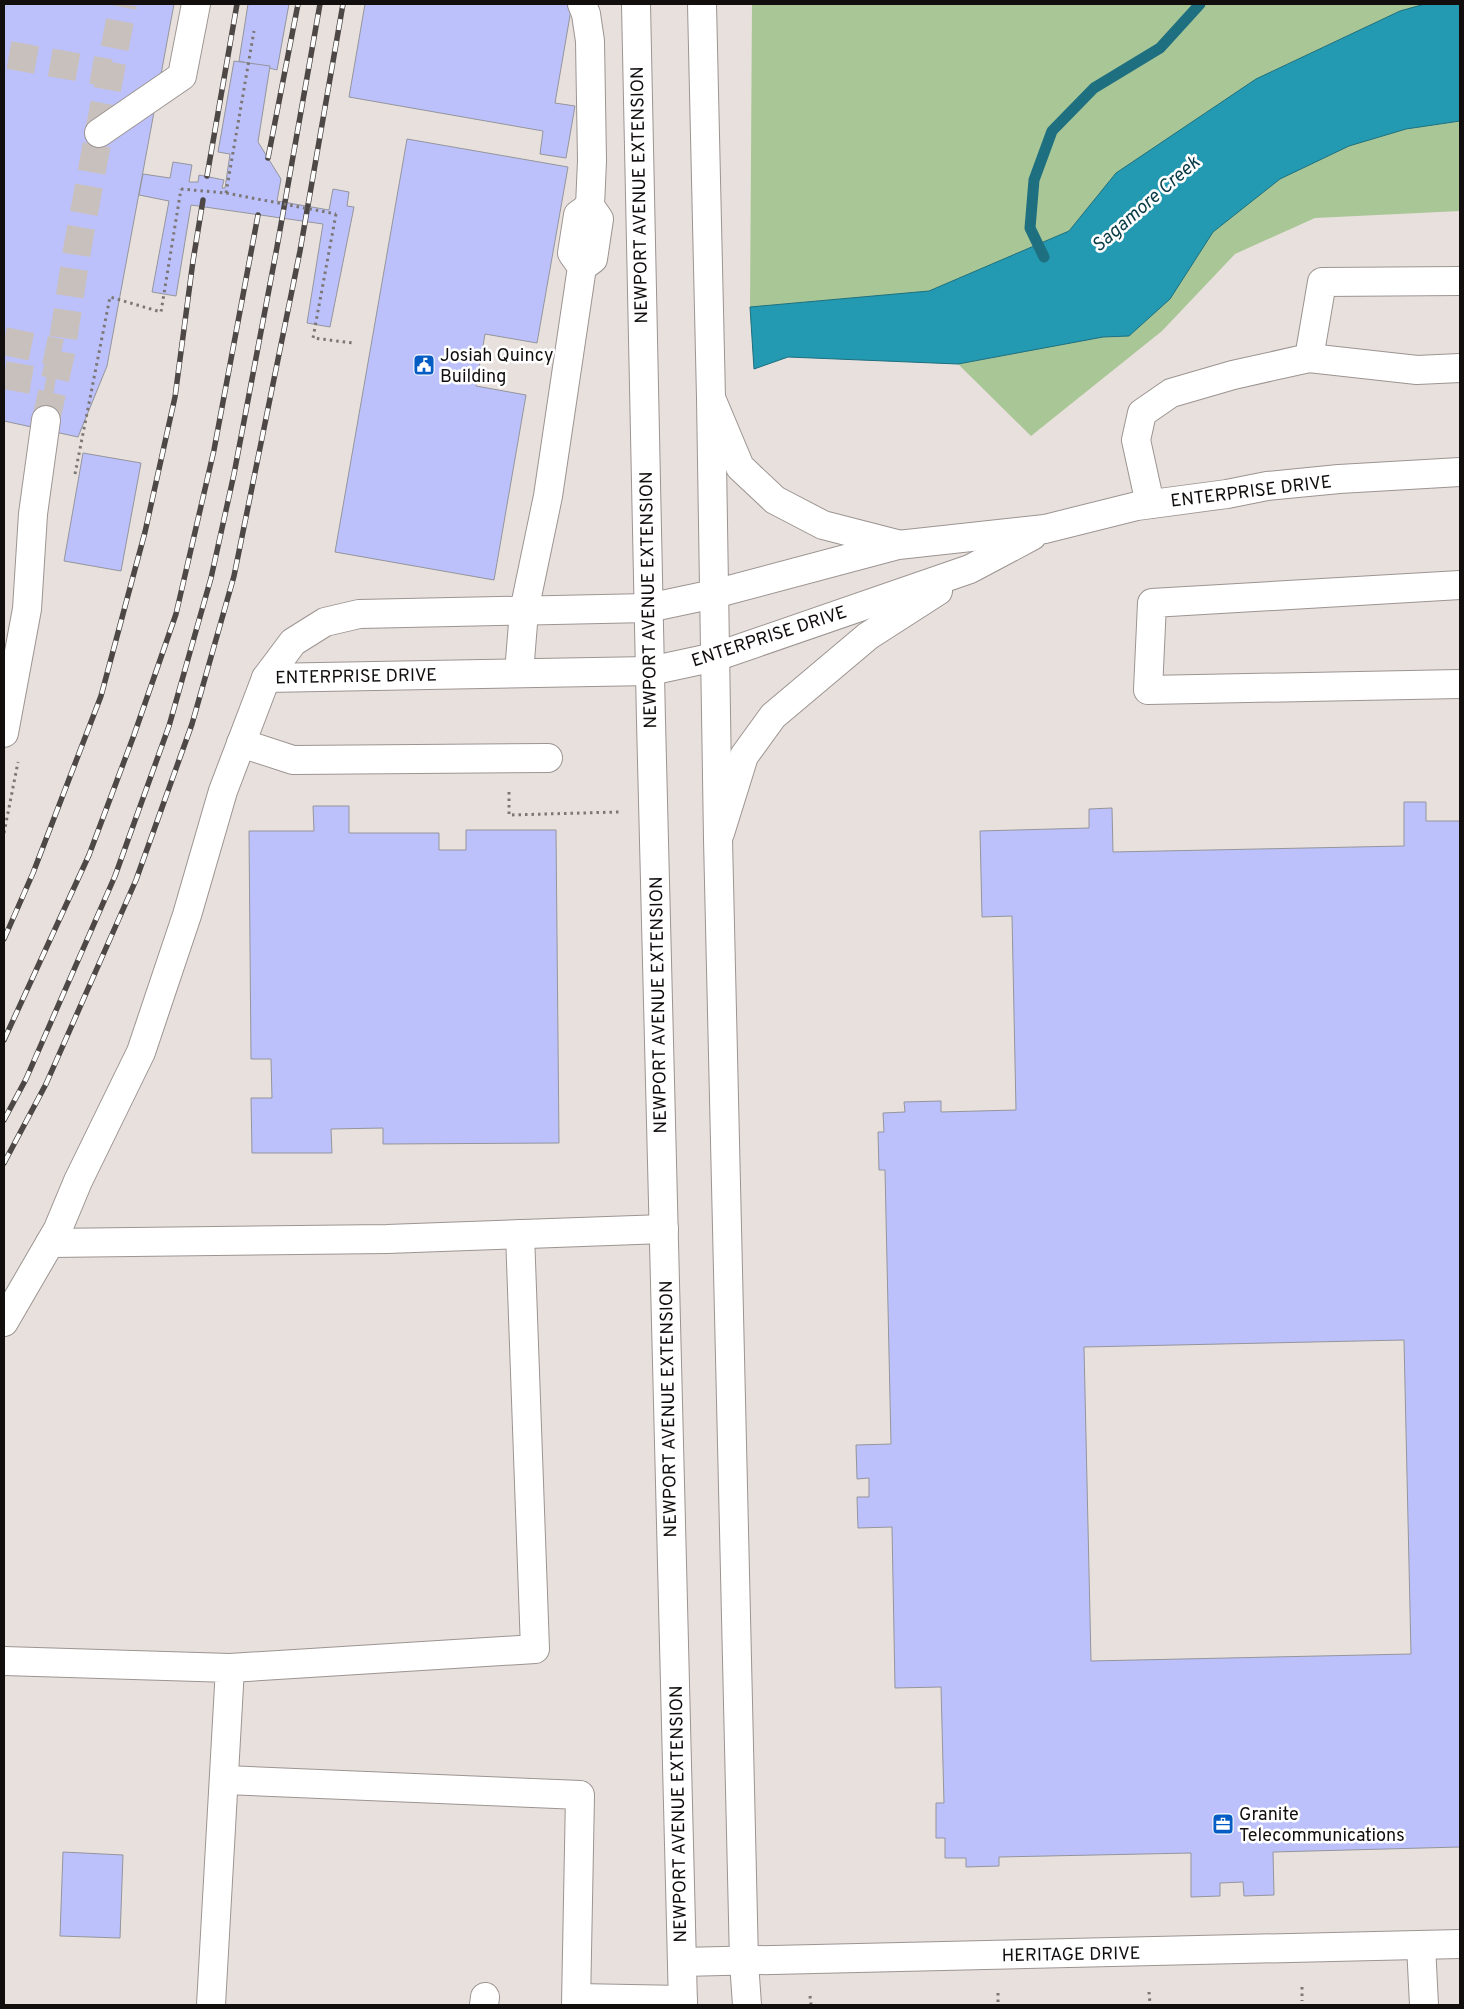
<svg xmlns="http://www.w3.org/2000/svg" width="1464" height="2009" font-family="Overpass,sans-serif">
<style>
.green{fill:#a9c696}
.water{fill:#239ab1;stroke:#1e7080}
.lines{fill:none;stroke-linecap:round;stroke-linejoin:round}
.stream{stroke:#1e7080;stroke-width:11}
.building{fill:#bcc1fc;stroke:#94959c;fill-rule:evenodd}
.minor-tunnel{stroke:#c8c0bd;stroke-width:28;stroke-dasharray:28 14;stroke-linecap:butt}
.minor-casing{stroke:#9c9491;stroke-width:30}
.major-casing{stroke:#9c9491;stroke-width:30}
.path{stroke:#7c7774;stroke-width:3;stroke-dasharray:2.5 4;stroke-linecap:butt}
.minor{stroke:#fff;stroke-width:28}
.major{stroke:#fff;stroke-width:28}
.rail-casing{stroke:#4d4846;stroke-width:5.5}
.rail{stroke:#fff;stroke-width:4;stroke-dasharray:11;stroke-linecap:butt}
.path-bridge{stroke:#7c7774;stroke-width:3;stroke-dasharray:2.5 4;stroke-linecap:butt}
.labels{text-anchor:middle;stroke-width:5;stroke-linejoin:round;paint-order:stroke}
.street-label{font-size:18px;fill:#110e0d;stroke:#fff}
.poi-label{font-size:18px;fill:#110e0d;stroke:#fff;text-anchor:start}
.water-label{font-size:19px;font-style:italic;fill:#093c46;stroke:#fff}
</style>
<rect width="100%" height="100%" fill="#e8e0dc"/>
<polygon class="green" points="752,4 1460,4 1460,211 1315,218 1235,254 1162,331 1031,436 958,364 788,357 754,369 750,307"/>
<polygon class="water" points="1425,4 1460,4 1460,121 1406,129 1349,146 1280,179 1213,232 1170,299 1129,336 1103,337 958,364 788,357 754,369 750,307 929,291 1069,231 1116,173 1256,79 1400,11"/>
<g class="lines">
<polyline class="stream" points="1044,257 1030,228 1034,180 1052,131 1094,88 1160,48 1200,4"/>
</g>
<g class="building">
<polygon points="4,4 174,4 107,366 78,437 4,421"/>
<polygon points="248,4 289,4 277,70 239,61"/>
<polygon points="365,4 572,4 555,103 575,106 566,158 540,154 543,131 349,97"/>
<polygon points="234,61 270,66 258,142 281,179 277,201 329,210 333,189 349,192 347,206 354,207 330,327 307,323 323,224 191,205 176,296 152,292 169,201 139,195 143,174 170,178 173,162 192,165 189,182 198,182 199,175 224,180 222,188 225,188 230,154 218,152"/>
<polygon points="407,139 568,167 537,343 485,334 476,386 526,395 494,580 335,552"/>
<polygon points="83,453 141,463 121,571 64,561"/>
<path d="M 1404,802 L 1426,802 L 1426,821 L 1460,821 L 1460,1847 L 1273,1852 L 1274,1895 L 1244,1896 L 1243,1882 L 1220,1883 L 1220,1896 L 1191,1897 L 1191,1853 L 999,1857 L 999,1866 L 966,1867 L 966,1858 L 945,1858 L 945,1838 L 936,1838 L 936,1803 L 944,1803 L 941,1687 L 895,1688 L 892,1527 L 858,1528 L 857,1497 L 869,1497 L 869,1478 L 857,1479 L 856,1445 L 891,1444 L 885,1170 L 879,1170 L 878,1132 L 884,1132 L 883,1113 L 905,1112 L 904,1102 L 941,1101 L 941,1112 L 1016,1110 L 1012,916 L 982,917 L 980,831 L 1089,828 L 1089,809 L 1112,808 L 1113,852 L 1404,846 ZM 1404,1340 L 1411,1654 L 1091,1661 L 1084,1347 Z"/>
<polygon points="313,806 349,806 349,833 439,833 439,850 466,850 466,830 556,830 559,1143 383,1144 383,1128 331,1129 332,1153 252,1153 251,1098 272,1098 271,1059 251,1059 249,831 314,831"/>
<polygon points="63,1852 123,1855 120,1938 60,1936"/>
</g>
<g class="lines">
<g class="minor-tunnel">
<polyline points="9,55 110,73"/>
<polyline points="4,341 61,353"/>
<polyline points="4,375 55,384"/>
<polyline points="46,420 61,353 77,250 123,4"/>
</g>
<g class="minor-casing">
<g id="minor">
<polyline points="582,4 586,14 590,41 592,161 590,206 599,219 593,259 582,267"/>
<polyline points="99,133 182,76 196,4"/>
<polyline points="1309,358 1417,370 1460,368"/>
<polyline points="711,398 740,467 775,500 823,525 897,544"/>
<polyline points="1150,504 1136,440 1142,413 1171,393 1233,375 1309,358 1322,282 1460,281"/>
<polyline points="1460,585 1152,603 1148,690 1460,684"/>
<polyline points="519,673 524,611 548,496 582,267 572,253 578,215 590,206"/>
<polyline points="266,678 650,671 715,657 970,569 1032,536"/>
<polyline points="4,733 27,609 33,514 46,420"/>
<polyline points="241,743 293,760 548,758"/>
<polyline points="720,833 744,756 773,716 868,636 938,591"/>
<polyline points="50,1243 387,1239 664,1229"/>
<polyline points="4,1322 58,1229 78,1181 141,1052 187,915 223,791 266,678 293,642 325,622 359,614 648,608 714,594 898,545 1045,529 1137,506 1227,494 1267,486 1339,479 1460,472"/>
<polyline points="4,1661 230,1668 211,2005"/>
<polyline points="230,1668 535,1649 520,1234"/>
<polyline points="224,1780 580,1795 576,2005"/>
<polyline points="1421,1945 1424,2005"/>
<polyline points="682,1962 1460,1944"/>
<polyline points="577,1998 683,2000"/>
<polyline points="484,2005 485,1997"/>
</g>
</g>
<g class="major-casing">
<g id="major">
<polyline points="636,4 651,721 683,2005"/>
<polyline points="702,4 711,398 718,839 744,1962 747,2005"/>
</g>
</g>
<g class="path">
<polyline points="226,193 254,31"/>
<polyline points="336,214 313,338 353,343"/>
<polyline points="75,474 110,297 161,312 181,189"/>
<polyline points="509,792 509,815 619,812"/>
<polyline points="4,833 18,762"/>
<polyline points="1302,1987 1302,2001"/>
<polyline points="1149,1992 1150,2004"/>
<polyline points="998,1993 998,2005"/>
<polyline points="810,1996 811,2005"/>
</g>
<use href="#minor" class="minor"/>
<use href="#major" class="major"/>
<g class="rail-casing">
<g id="rail">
<polyline points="268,158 298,4"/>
<polyline points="207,176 237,4"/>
<polyline points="4,939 33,873 101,696 145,532 175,397 193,261 203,200"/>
<polyline points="4,1040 89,855 134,735 176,614 214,450 258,215"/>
<polyline points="4,1120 26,1079 115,876 169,726 211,578 234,474 277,247 320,4"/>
<polyline points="4,1163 46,1084 136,880 192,724 234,576 300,251 343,4"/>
</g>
</g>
<use href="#rail" class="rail"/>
<polyline class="path-bridge" points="181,189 226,193 336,214"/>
</g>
<defs>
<g id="civic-square" transform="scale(1.125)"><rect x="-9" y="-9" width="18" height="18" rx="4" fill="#045cc5" stroke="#fff"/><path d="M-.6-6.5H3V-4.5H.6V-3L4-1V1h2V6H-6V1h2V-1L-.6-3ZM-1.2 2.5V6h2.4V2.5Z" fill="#fff"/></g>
<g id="office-square" transform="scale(1.125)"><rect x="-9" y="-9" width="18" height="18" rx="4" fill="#045cc5" stroke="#fff"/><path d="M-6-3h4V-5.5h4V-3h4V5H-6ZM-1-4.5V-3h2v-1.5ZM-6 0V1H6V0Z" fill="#fff"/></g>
</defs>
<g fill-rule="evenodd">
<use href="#civic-square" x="424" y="365"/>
<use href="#office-square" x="1223" y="1824"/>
</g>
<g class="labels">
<g class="street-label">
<text transform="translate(639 195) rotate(-91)" y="6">NEWPORT AVENUE EXTENSION</text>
<text transform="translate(1251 491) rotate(-7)" y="6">ENTERPRISE DRIVE</text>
<text transform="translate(648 600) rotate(-91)" y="6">NEWPORT AVENUE EXTENSION</text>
<text transform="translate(769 636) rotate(-18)" y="6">ENTERPRISE DRIVE</text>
<text transform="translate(356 676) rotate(-1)" y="6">ENTERPRISE DRIVE</text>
<text transform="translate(658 1005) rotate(-91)" y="6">NEWPORT AVENUE EXTENSION</text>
<text transform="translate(668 1409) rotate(-91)" y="6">NEWPORT AVENUE EXTENSION</text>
<text transform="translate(678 1814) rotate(-91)" y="6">NEWPORT AVENUE EXTENSION</text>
<text transform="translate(1071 1954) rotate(-1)" y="6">HERITAGE DRIVE</text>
</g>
<g class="poi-label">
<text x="440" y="361">Josiah Quincy<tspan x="440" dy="21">Building</tspan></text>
<text x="1239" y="1820">Granite<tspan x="1239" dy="21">Telecommunications</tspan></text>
</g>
<g class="water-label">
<text transform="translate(1145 203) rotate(-41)" y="7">Sagamore Creek</text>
</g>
</g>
<rect width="1464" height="2009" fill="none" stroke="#110e0d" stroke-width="10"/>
</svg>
